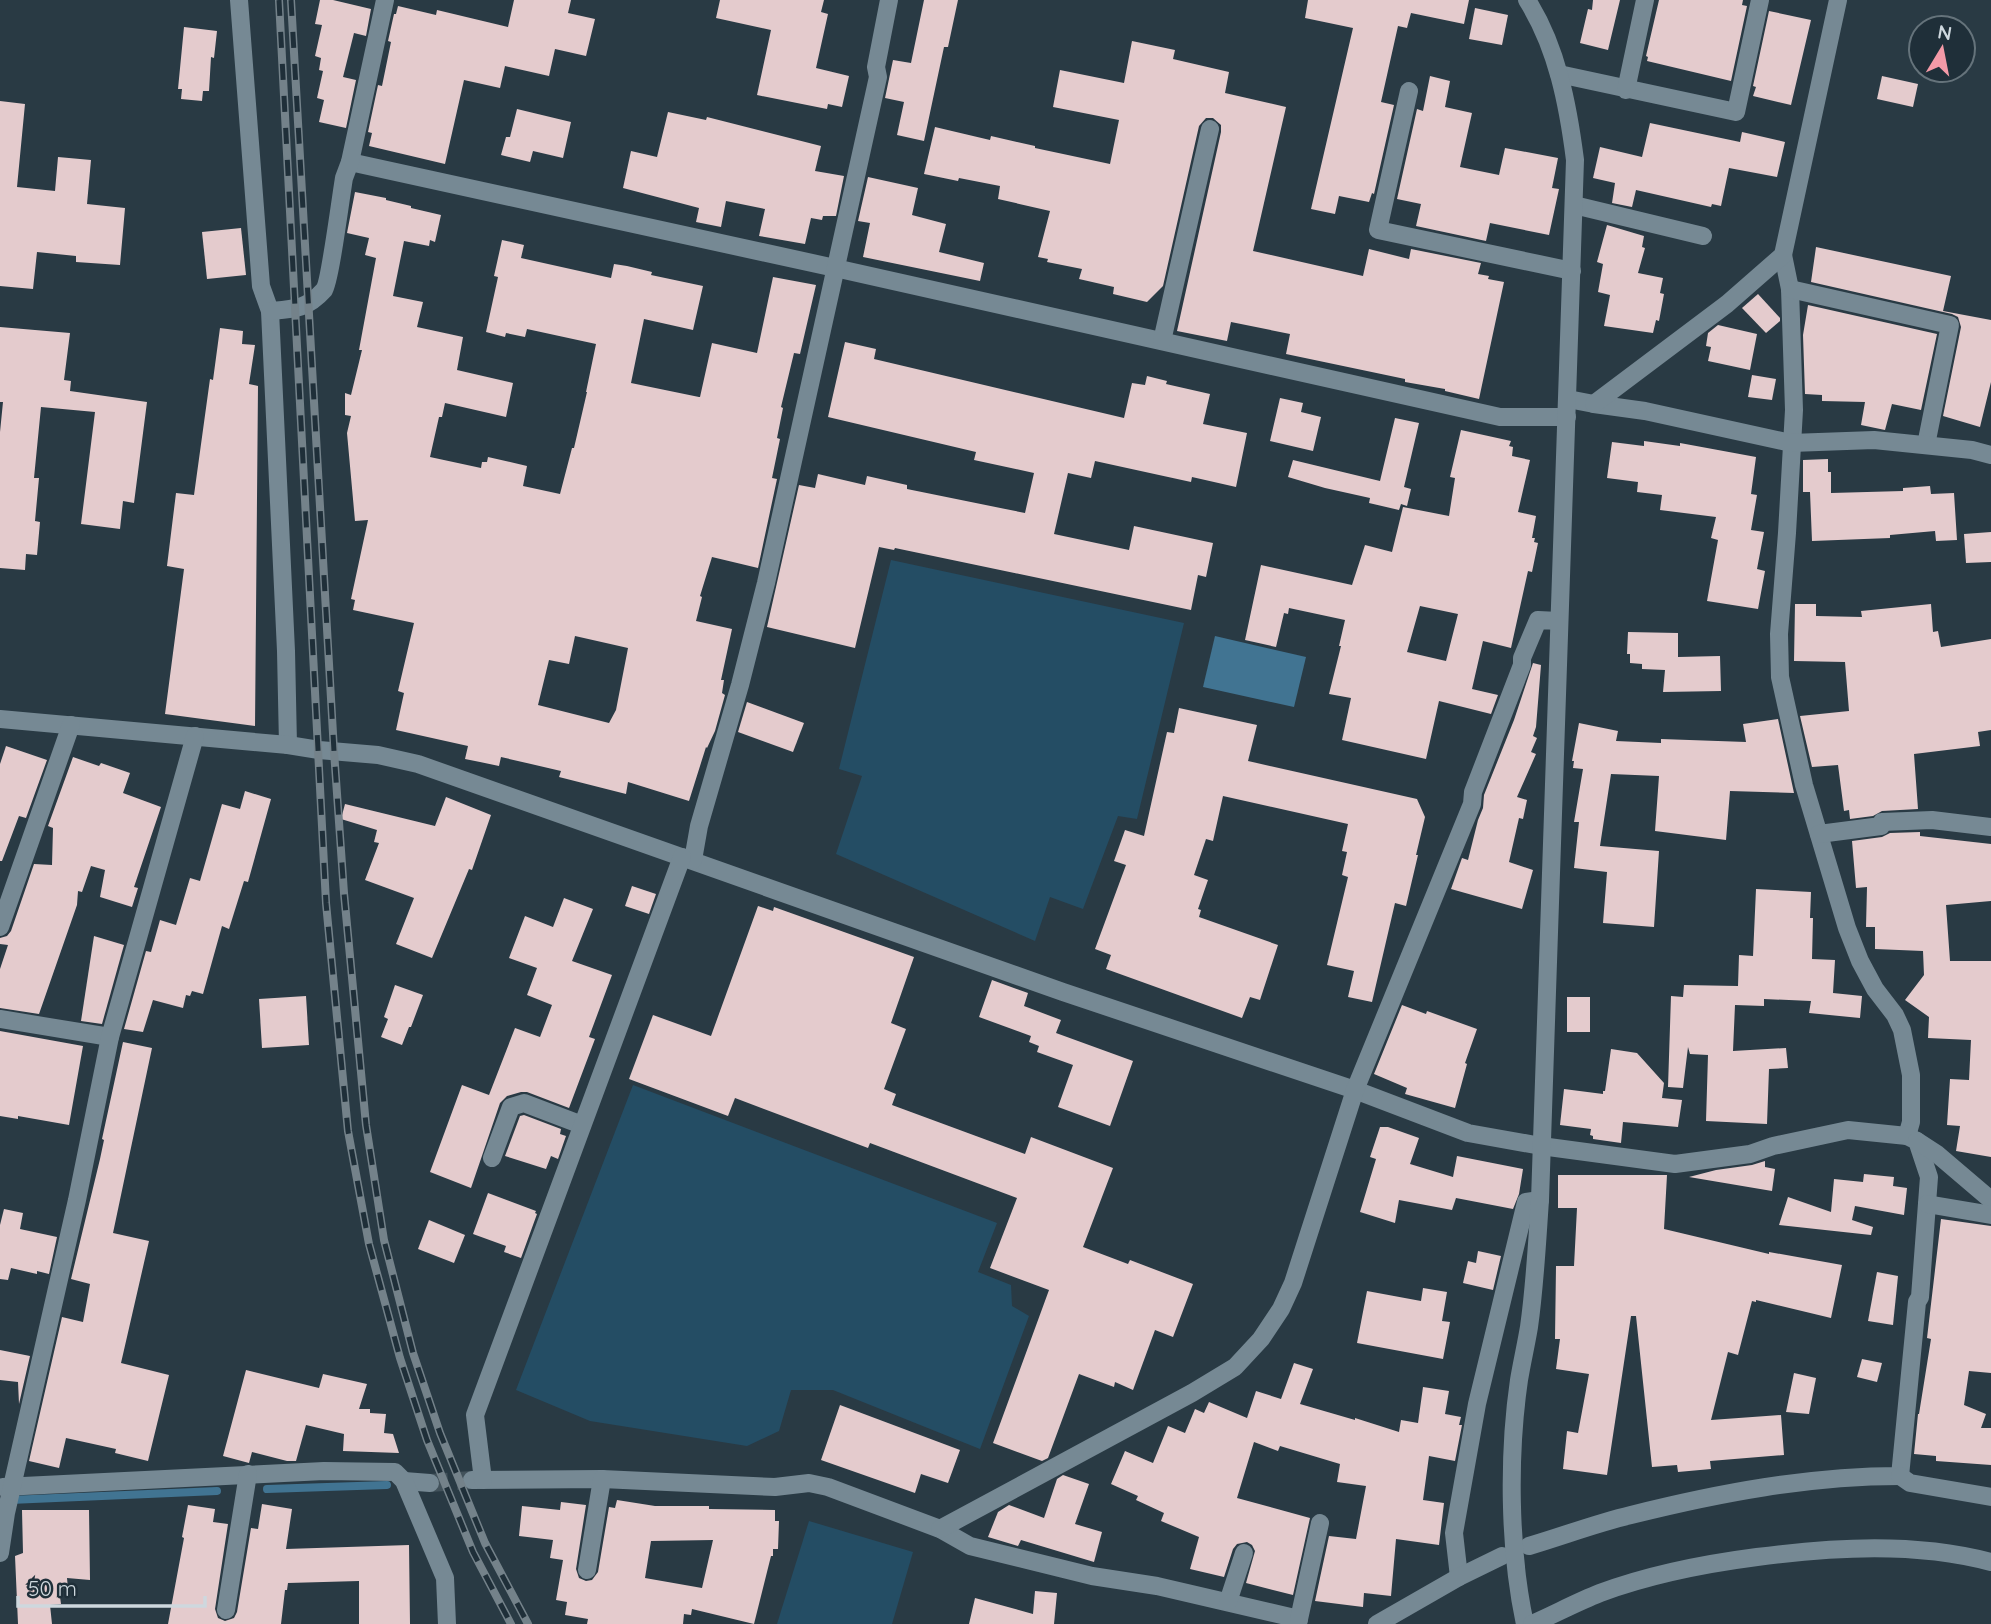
<svg xmlns="http://www.w3.org/2000/svg" width="1991" height="1624" font-family="Quicksand,sans-serif">
<style>
.green{fill:#244d64}
.water{fill:#417492}
.lines{fill:none;stroke-linecap:round;stroke-linejoin:round}
.stream{stroke:#417492;stroke-width:8}
.building{fill:#e4cbcd;fill-rule:evenodd}
.minor-tunnel{stroke:#42525b;stroke-width:18;stroke-dasharray:18 9;stroke-linecap:butt}
.minor{stroke:#768994;stroke-width:18}
.rail-casing{stroke:#74828a;stroke-width:8}
.rail{stroke:#1f2f39;stroke-width:5;stroke-dasharray:16;stroke-linecap:butt}
</style>
<rect width="100%" height="100%" fill="#293a44"/>
<g class="green">
<polygon points="891,560 1184,623 1137,819 1118,816 1083,909 1050,897 1035,941 836,854 862,776 839,769"/>
<polygon points="633,1085 997,1223 978,1272 1011,1285 1012,1306 1029,1316 980,1449 833,1390 791,1390 779,1431 747,1446 590,1421 516,1390"/>
<polygon points="809,1521 913,1552 892,1624 777,1624"/>
</g>
<polygon class="water" points="1215,636 1306,657 1294,707 1203,687"/>
<g class="lines">
<g class="stream">
<polyline points="267,1489 387,1485"/>
<polyline points="10,1500 217,1491"/>
</g>
</g>
<g class="building">
<polygon points="320,0 333,0 371,9 366,36 354,33 343,77 356,80 346,128 319,122 324,100 317,98 323,71 319,70 321,58 315,56 322,25 315,24"/>
<polygon points="514,0 571,0 568,13 595,19 586,56 555,49 549,76 505,66 500,88 464,80 445,164 369,146 372,133 368,132 378,85 382,86 391,42 388,41 394,14 396,14 398,6 436,15 437,10 508,27"/>
<polygon points="720,0 824,0 821,12 828,14 816,68 849,76 842,107 828,104 827,109 757,95 771,30 716,18"/>
<polygon points="924,0 958,0 948,47 944,47 924,141 897,135 904,102 885,98 893,60 911,63"/>
<polygon points="1308,0 1469,0 1464,24 1411,13 1407,28 1398,26 1381,102 1394,105 1374,194 1372,193 1369,202 1339,196 1335,214 1311,209 1353,28 1305,18"/>
<polygon points="1593,0 1620,0 1608,50 1580,43 1588,9 1592,10"/>
<polygon points="1659,0 1743,0 1742,5 1747,6 1731,81 1647,61 1648,57 1646,56"/>
<polygon points="1475,8 1508,15 1502,45 1469,39"/>
<polygon points="1769,11 1811,20 1791,105 1753,96 1756,87 1753,86"/>
<polygon points="184,27 217,31 214,58 211,57 209,91 203,91 202,101 181,99 182,89 178,89"/>
<polygon points="1132,41 1175,50 1173,59 1229,72 1225,93 1286,107 1253,251 1363,276 1369,249 1409,259 1411,249 1481,263 1478,274 1489,276 1488,279 1504,282 1479,399 1445,391 1445,389 1405,382 1405,379 1286,354 1290,334 1231,322 1227,341 1177,331 1221,132 1221,125 1213,118 1206,118 1199,126 1163,286 1147,302 1113,294 1114,287 1079,279 1082,269 1047,262 1048,259 1038,257 1050,211 998,199 1000,186 959,178 958,181 924,174 935,127 990,140 991,136 1035,146 1035,148 1110,164 1119,120 1053,107 1060,70 1124,83"/>
<polygon points="1430,76 1450,81 1445,107 1472,113 1460,167 1499,175 1505,148 1558,158 1552,188 1559,189 1549,235 1490,223 1486,241 1416,226 1421,204 1397,199 1417,109 1423,111"/>
<polygon points="1882,76 1918,84 1913,107 1877,99"/>
<polygon points="0,101 25,104 17,187 55,191 58,157 91,160 87,204 125,208 120,265 76,262 76,256 37,252 33,289 0,286"/>
<polygon points="517,109 571,122 563,158 533,151 530,162 501,155 506,137 510,137"/>
<polygon points="668,112 706,120 707,117 821,146 815,171 844,176 836,216 823,216 822,220 811,218 805,244 759,236 765,209 726,201 721,227 696,222 699,208 623,188 631,151 657,157"/>
<polygon points="1650,123 1740,142 1742,132 1785,142 1777,177 1729,168 1721,206 1712,204 1711,207 1636,190 1632,207 1612,203 1615,183 1593,178 1600,147 1642,157"/>
<polygon points="868,177 918,188 912,215 946,224 939,252 984,263 980,281 863,257 870,223 858,221"/>
<path d="M 355,192 L 386,198 L 386,200 L 411,206 L 411,208 L 441,215 L 435,242 L 430,240 L 429,246 L 404,241 L 393,296 L 423,302 L 417,327 L 463,337 L 457,370 L 513,383 L 506,417 L 445,403 L 442,417 L 439,417 L 430,457 L 481,468 L 482,462 L 487,462 L 488,457 L 527,466 L 523,486 L 560,494 L 572,448 L 574,448 L 587,392 L 586,392 L 596,344 L 527,329 L 525,337 L 506,333 L 505,337 L 486,332 L 498,277 L 494,276 L 502,240 L 524,245 L 521,258 L 611,278 L 614,264 L 627,266 L 652,272 L 651,275 L 703,286 L 693,330 L 644,319 L 631,383 L 699,397 L 700,397 L 712,343 L 757,353 L 773,277 L 816,285 L 800,354 L 794,353 L 781,407 L 783,408 L 777,438 L 780,439 L 772,478 L 777,479 L 758,568 L 712,557 L 700,596 L 702,597 L 696,621 L 732,629 L 721,680 L 724,680 L 722,693 L 725,695 L 715,731 L 707,748 L 706,747 L 689,801 L 628,782 L 626,794 L 559,777 L 561,771 L 501,757 L 499,766 L 480,762 L 465,759 L 468,746 L 396,730 L 404,693 L 398,691 L 414,623 L 353,610 L 355,600 L 351,599 L 368,520 L 355,521 L 347,433 L 351,416 L 345,415 L 345,393 L 351,395 L 362,350 L 359,350 L 376,258 L 365,255 L 369,238 L 347,233 ZM 575,636 L 628,648 L 616,710 L 609,723 L 538,705 L 549,660 L 569,664 Z"/>
<polygon points="1607,225 1644,236 1642,247 1645,248 1638,273 1663,278 1660,293 1664,294 1659,321 1656,320 1653,333 1604,326 1610,295 1598,292 1603,264 1597,262"/>
<polygon points="241,228 246,275 207,279 202,232"/>
<polygon points="1816,247 1951,276 1943,311 1991,320 1991,382 1980,427 1943,416 1961,327 1958,317 1952,314 1811,282"/>
<polygon points="1758,294 1780,318 1780,321 1766,333 1742,308"/>
<polygon points="1808,305 1937,334 1921,410 1892,404 1885,430 1861,425 1865,402 1822,401 1822,395 1805,394 1803,335"/>
<polygon points="1718,325 1757,334 1750,370 1708,361 1711,347 1706,346 1708,333"/>
<polygon points="0,327 70,333 64,380 71,381 70,391 147,402 134,503 123,501 120,529 81,524 95,412 41,407 34,478 39,478 35,521 40,522 37,555 26,554 25,570 0,568 0,432 3,402 0,402"/>
<polygon points="220,328 243,331 242,344 255,345 249,384 258,386 255,726 165,714 184,569 167,566 176,493 194,495 210,379 213,380"/>
<polygon points="845,342 876,349 874,359 1124,418 1132,383 1145,385 1147,376 1167,381 1166,384 1210,394 1203,424 1247,433 1236,487 1192,477 1191,482 1095,461 1091,478 1068,473 1054,534 1129,550 1134,526 1213,543 1206,577 1198,575 1191,610 895,548 894,550 879,547 855,648 767,627 799,485 815,488 818,474 865,485 867,476 907,485 907,489 1025,513 1034,473 974,460 976,452 828,417"/>
<polygon points="1752,375 1776,379 1772,400 1748,397"/>
<polygon points="1280,398 1303,403 1301,412 1321,417 1313,451 1270,441"/>
<polygon points="1395,418 1419,423 1404,487 1411,489 1407,506 1401,504 1399,510 1369,503 1370,498 1325,488 1288,477 1293,460 1380,481"/>
<path d="M 1461,430 L 1511,441 L 1509,446 L 1513,447 L 1512,456 L 1530,460 L 1518,512 L 1536,516 L 1532,538 L 1535,538 L 1534,542 L 1538,543 L 1532,572 L 1528,571 L 1511,648 L 1483,641 L 1472,689 L 1498,695 L 1491,714 L 1439,701 L 1426,759 L 1342,740 L 1351,698 L 1329,694 L 1341,646 L 1339,646 L 1345,620 L 1289,608 L 1288,614 L 1284,613 L 1276,647 L 1245,640 L 1261,565 L 1352,585 L 1365,545 L 1392,552 L 1403,507 L 1449,516 L 1455,478 L 1450,477 ZM 1420,606 L 1458,614 L 1446,661 L 1407,652 Z"/>
<polygon points="1644,441 1680,446 1680,443 1756,457 1751,494 1757,495 1751,530 1764,532 1757,569 1765,571 1758,609 1707,601 1718,540 1711,538 1716,517 1660,510 1662,495 1637,492 1638,482 1607,478 1612,442 1644,446"/>
<polygon points="1828,459 1828,472 1831,472 1831,493 1903,491 1903,488 1930,486 1931,494 1954,493 1957,540 1936,541 1935,531 1890,535 1890,538 1812,541 1810,492 1803,492 1803,460"/>
<polygon points="1991,532 1991,562 1966,563 1964,534"/>
<polygon points="1795,604 1816,604 1816,616 1862,617 1861,611 1931,604 1933,632 1938,631 1941,647 1991,639 1991,730 1978,732 1980,746 1914,754 1918,809 1882,811 1873,816 1850,819 1849,810 1844,811 1838,765 1812,767 1800,716 1849,711 1845,662 1794,661"/>
<polygon points="1628,632 1678,633 1678,657 1720,656 1721,691 1663,692 1665,670 1642,669 1642,664 1630,663 1630,654 1627,654"/>
<polygon points="1533,663 1541,665 1536,727 1533,736 1537,738 1531,752 1536,754 1517,797 1527,800 1523,819 1519,818 1509,862 1533,870 1522,909 1451,889 1462,858 1468,860 1478,820 1483,808 1484,795 1514,720"/>
<polygon points="747,702 804,723 793,752 738,732"/>
<polygon points="1179,708 1257,725 1248,761 1417,799 1425,817 1416,855 1418,855 1406,906 1395,903 1372,1002 1348,997 1354,971 1327,965 1348,877 1342,875 1347,852 1342,851 1348,824 1223,796 1213,841 1206,839 1194,875 1208,880 1198,909 1201,910 1199,917 1278,945 1260,1000 1250,997 1242,1018 1106,969 1111,955 1095,949 1126,865 1114,861 1125,830 1144,836 1167,732 1174,733"/>
<polygon points="1778,719 1794,793 1730,791 1726,840 1655,831 1659,776 1611,774 1600,846 1659,851 1654,927 1603,923 1607,872 1574,868 1579,822 1574,822 1583,769 1573,768 1574,761 1572,761 1579,723 1618,731 1616,741 1661,743 1661,739 1746,742 1743,724"/>
<polygon points="6,746 47,760 26,818 19,816 2,861 0,861 0,764"/>
<polygon points="73,757 99,766 101,763 130,773 123,793 161,807 134,887 138,888 132,907 100,897 105,870 91,866 82,892 78,891 77,905 39,1014 0,1008 0,969 8,945 0,944 0,938 7,936 11,931 34,864 52,865 53,828 48,826"/>
<polygon points="245,791 271,799 248,882 244,881 229,929 222,926 203,994 192,991 190,996 186,995 183,1008 153,1000 143,1032 124,1029 146,951 151,952 160,920 176,925 190,878 200,881 222,804 240,809"/>
<polygon points="446,797 491,815 472,870 469,869 432,958 396,944 414,898 365,880 379,843 374,842 377,830 341,819 345,804 435,826"/>
<polygon points="1920,832 1920,836 1991,844 1991,901 1946,905 1950,961 1991,961 1991,1157 1956,1151 1960,1126 1947,1125 1950,1079 1969,1080 1971,1040 1928,1038 1929,1017 1905,1000 1924,975 1923,951 1875,949 1875,927 1866,927 1867,887 1856,888 1852,841 1882,837 1890,833"/>
<polygon points="632,886 656,894 649,914 625,906"/>
<polygon points="1756,889 1811,892 1810,918 1813,918 1812,959 1835,960 1833,993 1862,996 1860,1018 1809,1013 1811,1001 1764,999 1764,1006 1735,1005 1733,1051 1786,1048 1788,1068 1769,1069 1767,1124 1706,1121 1708,1055 1690,1054 1688,1047 1683,1088 1668,1087 1671,996 1683,997 1684,985 1738,986 1739,955 1753,956"/>
<polygon points="564,898 593,909 572,961 612,975 589,1037 595,1039 569,1108 527,1092 521,1092 507,1096 500,1103 471,1188 430,1172 462,1085 489,1095 515,1028 540,1037 552,1005 527,995 537,968 509,958 525,916 553,927"/>
<polygon points="758,906 773,911 774,907 914,957 891,1023 906,1029 884,1089 896,1094 892,1105 1025,1154 1031,1137 1113,1168 1083,1247 1128,1264 1130,1260 1193,1284 1173,1337 1155,1330 1133,1390 1115,1382 1114,1387 1079,1374 1048,1458 1042,1461 993,1443 1049,1290 990,1268 1017,1198 870,1143 868,1148 735,1098 728,1116 629,1079 653,1015 711,1036"/>
<polygon points="94,936 124,945 102,1024 81,1021"/>
<polygon points="992,980 1028,993 1024,1006 1061,1020 1056,1033 1133,1061 1110,1126 1058,1107 1073,1065 1037,1052 1039,1046 1029,1042 1031,1036 979,1017"/>
<polygon points="395,985 423,995 411,1027 409,1027 402,1045 381,1037 388,1019 384,1017"/>
<polygon points="306,996 309,1045 262,1048 259,999"/>
<rect x="1567" y="997" width="23" height="35"/>
<polygon points="1402,1005 1426,1014 1427,1011 1477,1029 1465,1063 1467,1064 1455,1108 1405,1094 1407,1088 1374,1074"/>
<polygon points="0,1031 83,1046 69,1125 18,1116 18,1119 0,1116"/>
<polygon points="123,1042 152,1048 113,1233 149,1241 121,1363 169,1375 148,1461 115,1453 116,1449 66,1438 59,1468 29,1461 62,1317 83,1322 90,1284 71,1279 100,1159 104,1140 102,1139"/>
<polygon points="1611,1049 1637,1053 1664,1083 1662,1098 1682,1100 1678,1127 1623,1122 1621,1143 1593,1139 1593,1136 1590,1135 1591,1129 1560,1125 1564,1089 1603,1094 1603,1091 1605,1091"/>
<polygon points="524,1115 561,1129 560,1134 566,1136 558,1159 551,1156 546,1169 505,1156 520,1116"/>
<polygon points="1380,1127 1388,1127 1419,1138 1410,1164 1453,1177 1457,1156 1523,1169 1519,1194 1513,1209 1456,1198 1452,1210 1399,1200 1395,1223 1360,1212 1376,1159 1370,1157"/>
<polygon points="1765,1161 1765,1167 1775,1169 1772,1191 1689,1177 1716,1170 1752,1165"/>
<polygon points="1864,1174 1894,1177 1893,1186 1907,1188 1904,1215 1855,1206 1852,1220 1873,1227 1871,1235 1779,1225 1788,1197 1831,1212 1834,1179 1863,1182"/>
<polygon points="1558,1175 1667,1175 1664,1229 1769,1254 1769,1252 1842,1265 1831,1318 1756,1300 1756,1302 1752,1301 1738,1355 1728,1352 1711,1420 1781,1415 1784,1455 1710,1461 1711,1469 1678,1472 1677,1465 1652,1467 1636,1316 1631,1316 1607,1475 1563,1469 1567,1431 1578,1433 1589,1374 1556,1369 1560,1339 1555,1339 1556,1266 1574,1266 1577,1208 1558,1208"/>
<polygon points="488,1193 536,1211 535,1213 537,1214 521,1258 504,1252 506,1246 473,1234"/>
<polygon points="4,1209 23,1213 20,1229 57,1237 49,1274 37,1271 37,1274 11,1268 8,1280 0,1279 0,1225"/>
<polygon points="1941,1219 1991,1226 1991,1373 1969,1371 1964,1405 1986,1414 1981,1428 1991,1428 1991,1465 1936,1461 1936,1456 1914,1454 1918,1414 1919,1414 1931,1339 1927,1338"/>
<polygon points="429,1220 465,1235 454,1263 418,1249"/>
<polygon points="1478,1251 1501,1256 1493,1290 1463,1283 1468,1261 1476,1263"/>
<polygon points="1877,1272 1898,1276 1893,1325 1868,1321"/>
<polygon points="1423,1288 1447,1292 1442,1321 1450,1322 1443,1359 1357,1343 1367,1291 1421,1301"/>
<polygon points="0,1350 30,1356 19,1404 18,1382 0,1380"/>
<polygon points="1862,1359 1882,1363 1877,1382 1857,1377"/>
<polygon points="1294,1363 1313,1369 1300,1404 1355,1420 1355,1418 1399,1432 1401,1420 1418,1423 1423,1387 1449,1391 1445,1414 1461,1417 1459,1425 1462,1425 1455,1461 1429,1456 1423,1500 1444,1503 1439,1545 1396,1539 1391,1596 1364,1593 1363,1607 1315,1601 1329,1536 1356,1539 1366,1486 1337,1482 1340,1464 1280,1446 1278,1451 1254,1442 1237,1498 1310,1518 1293,1595 1246,1583 1255,1551 1252,1545 1247,1542 1237,1544 1233,1549 1224,1577 1190,1569 1199,1537 1161,1521 1164,1513 1136,1500 1138,1496 1111,1484 1125,1451 1153,1463 1168,1426 1185,1433 1195,1409 1204,1413 1209,1402 1247,1418 1256,1391 1281,1399"/>
<polygon points="246,1370 319,1388 323,1374 367,1384 359,1409 370,1409 370,1413 386,1414 384,1433 393,1434 399,1453 343,1451 344,1434 306,1425 296,1461 287,1461 252,1452 249,1463 223,1456"/>
<polygon points="1794,1373 1816,1378 1809,1414 1786,1412"/>
<polygon points="840,1405 960,1450 948,1483 921,1474 915,1493 821,1460"/>
<polygon points="1063,1475 1089,1484 1075,1524 1102,1532 1094,1562 1021,1540 1018,1546 988,1537 998,1512 1009,1505 1044,1518 1057,1479"/>
<path d="M 617,1500 L 655,1506 L 709,1506 L 709,1509 L 775,1510 L 775,1521 L 779,1521 L 778,1549 L 773,1549 L 773,1556 L 771,1556 L 754,1624 L 692,1609 L 691,1615 L 684,1614 L 683,1624 L 587,1624 L 588,1619 L 565,1615 L 567,1602 L 556,1600 L 563,1560 L 550,1558 L 553,1540 L 519,1536 L 522,1506 L 560,1510 L 561,1502 L 586,1505 L 576,1569 L 579,1578 L 586,1581 L 592,1580 L 598,1572 L 609,1507 L 615,1508 ZM 713,1540 L 702,1588 L 645,1578 L 651,1541 Z"/>
<polygon points="262,1504 292,1509 286,1549 409,1545 410,1624 359,1624 359,1581 288,1583 287,1590 285,1590 281,1624 168,1624 184,1538 182,1537 188,1505 215,1509 213,1522 228,1524 215,1609 218,1618 225,1621 234,1618 237,1612 251,1528 258,1529"/>
<polygon points="22,1510 89,1510 90,1580 67,1578 68,1589 59,1589 61,1604 50,1605 52,1624 18,1624 15,1556 23,1553"/>
<polygon points="1035,1591 1057,1593 1054,1624 969,1624 975,1598 1033,1614"/>
</g>
<g class="lines">
<polyline class="minor-tunnel" points="430,1483 472,1480"/>
<g class="minor">
<polyline points="239,0 261,286 270,311 286,651 288,745"/>
<polyline points="1559,74 1736,112 1760,0"/>
<polyline points="1626,90 1645,0"/>
<polyline points="1409,91 1378,230 1572,271"/>
<polyline points="350,162 835,268 1500,417 1567,417"/>
<polyline points="1574,205 1703,236"/>
<polyline points="1783,255 1790,289 1794,410 1787,533 1779,634 1780,677 1804,785 1847,928 1860,961 1875,989 1895,1015 1902,1030 1911,1075 1911,1122 1907,1136"/>
<polyline points="1790,289 1950,325 1926,445"/>
<path d="M 270,311 C 294,309 307,309 324,290 C 330,282 341,195 344,178 L 350,162 L 385,0"/>
<polyline points="1162,341 1210,129"/>
<polyline points="1568,399 1594,404 1645,411 1791,443 1874,440 1972,450 1991,455"/>
<polyline points="1594,404 1727,304 1783,255 1838,0"/>
<path d="M 0,719 L 288,745 L 319,750 L 378,755 L 418,764 L 1063,992 L 1355,1090 L 1468,1133 L 1541,1146 L 1675,1164 L 1750,1154 L 1773,1146 L 1848,1130 L 1907,1136 L 1917,1141 L 1929,1177 L 1920,1297 L 1917,1302 L 1900,1476 C 1809,1476 1719,1493 1631,1515 C 1597,1523 1563,1536 1529,1546"/>
<polyline points="1819,834 1881,826 1882,822 1932,820 1991,827"/>
<polyline points="693,860 699,826 740,685 766,583 878,77 876,67 889,0"/>
<polyline points="0,927 71,725"/>
<polyline points="0,1019 110,1037"/>
<polyline points="1917,1141 1937,1154 1991,1200"/>
<polyline points="492,1158 511,1107 524,1103 582,1125"/>
<polyline points="1927,1204 1991,1215"/>
<polyline points="1900,1476 1910,1483 1991,1497"/>
<polyline points="472,1480 602,1479 775,1487 809,1483 828,1487 940,1529 970,1546 1092,1576 1157,1586 1299,1619 1298,1624"/>
<polyline points="483,1480 475,1415 682,857"/>
<polyline points="404,1481 430,1483"/>
<polyline points="3,1487 324,1471 395,1472 404,1481 445,1578 447,1624"/>
<polyline points="940,1529 1192,1393 1235,1367 1261,1339 1281,1309 1293,1283 1355,1090 1472,804 1473,792 1522,665 1522,658 1538,620 1559,621"/>
<polyline points="0,1553 6,1513 77,1200 110,1037 195,736"/>
<polyline points="587,1570 602,1479"/>
<polyline points="1459,1577 1454,1533 1477,1404 1526,1202 1540,1200"/>
<polyline points="1228,1602 1244,1553"/>
<polyline points="226,1610 248,1474"/>
<polyline points="1299,1619 1320,1523"/>
<polyline points="1377,1624 1459,1577 1502,1556"/>
<path d="M 1525,1624 C 1509,1550 1508,1455 1519,1380 C 1522,1362 1526,1345 1529,1327 C 1535,1285 1537,1242 1540,1200 L 1575,160 C 1568,105 1557,47 1527,0"/>
<path d="M 1532,1624 C 1555,1614 1577,1602 1600,1593 C 1651,1574 1703,1564 1757,1557 C 1834,1547 1915,1542 1991,1562"/>
</g>
<g class="rail-casing">
<g id="rail">
<polyline points="279,0 326,903 348,1131 369,1244 400,1358 427,1440 473,1552 511,1624"/>
<polyline points="291,0 334,751 344,893 366,1125 384,1240 413,1353 440,1433 485,1543 528,1624"/>
</g>
</g>
<use href="#rail" class="rail"/>
</g>
<g transform="translate(1942 49) rotate(10)"><circle r="33" fill="#1f2f39" stroke="#65737b" stroke-width="2"/>
<path d="M0-5L12 26L0 18L-12 26Z" fill="#f49aa7"/>
<text y="-10" font-size="19" font-weight="bold" text-anchor="middle" fill="#ced8de">N</text>
</g>
<path d="M18 1596v10h187v-10" fill="none" stroke="#ced8de" stroke-width="3.5"/>
<text x="28" y="1596" font-size="21" fill="#ced8de" stroke="#1f2f39" stroke-width="5" paint-order="stroke">50 m</text>
</svg>
